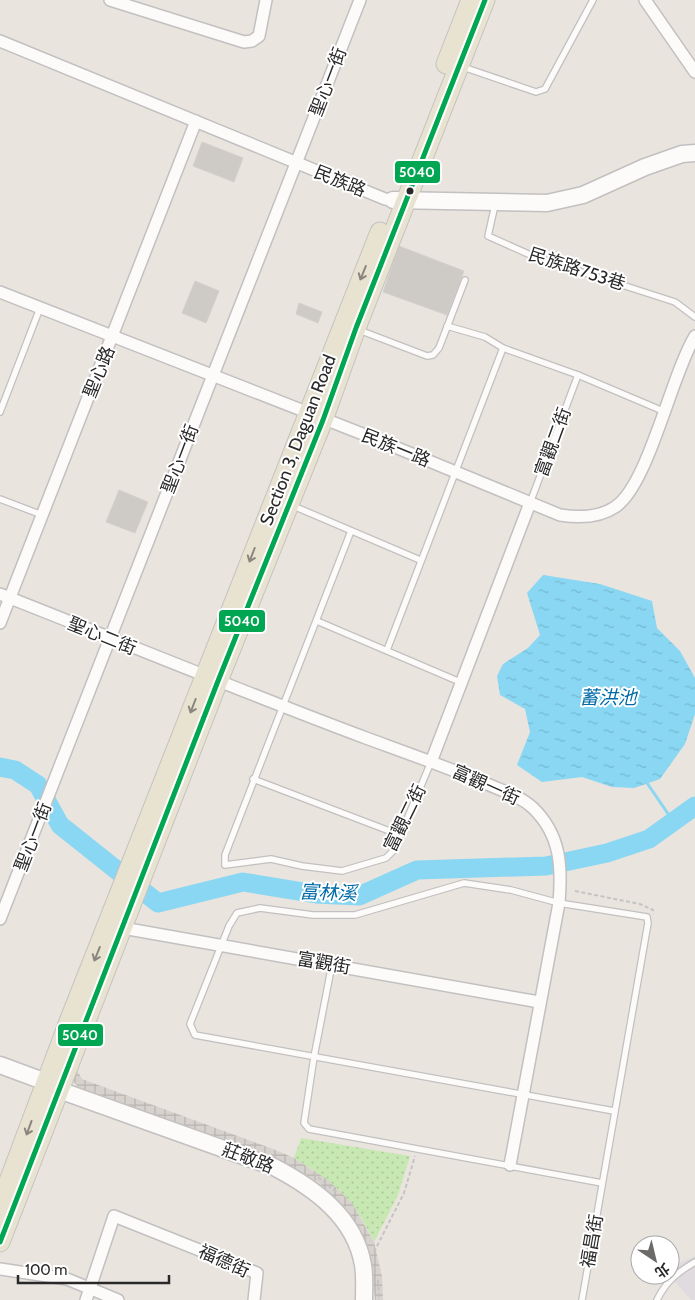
<svg xmlns="http://www.w3.org/2000/svg" width="695" height="1300" font-family="Cabin,'Noto Sans TC',sans-serif">
<style>
.industrial{fill:#dfdbde}
.park{fill:url(#park-dots)}
.plaza{fill:url(#plaza-grid)}
.water{fill:url(#water-ripples)}
.lines{fill:none;stroke-linecap:round;stroke-linejoin:round}
.stream{stroke:#89d7f3;stroke-width:3}
.river{stroke:#89d7f3;stroke-width:19}
.building{fill:#cecac5;stroke:#d4d0ca}
.lane-casing{stroke:#c2c0c0;stroke-width:8}
.street-casing{stroke:#c2c0c0;stroke-width:14}
.secondary-casing{stroke:#c2c0c0;stroke-width:19}
.primary-casing{stroke:#c4c3c0;stroke-width:21}
.path{stroke:#c4c4c3;stroke-width:2;stroke-dasharray:4 2.5;stroke-linecap:butt}
.lane{stroke:#fcfbfa;stroke-width:5.5}
.street{stroke:#fcfbfa;stroke-width:11}
.secondary{stroke:#fcfbfa;stroke-width:16}
.primary{stroke:#e8e2d1;stroke-width:19}
.bus-1-casing{stroke:#fff;stroke-width:9}
.bus-1{stroke:#00a651;stroke-width:5}
.oneway{stroke:#88867d}
.bus-dot{fill:#292929;stroke:#fff;stroke-width:2}
.labels{text-anchor:middle;stroke-width:4;stroke-linejoin:round;paint-order:stroke}
.street-label{font-size:18px;fill:#292929;stroke:#fff}
.water-label{font-size:19px;font-style:italic;fill:#006ba7;stroke:#fff}
.line-badge{stroke:#fff;stroke-width:2}
.badge-label{font-size:14px;text-anchor:middle;font-weight:bold;fill:#fff}
</style>
<defs>
<pattern id="park-dots" width="8" height="8" patternUnits="userSpaceOnUse" patternTransform="scale(1.25)"><rect width="8" height="8" fill="#c8e8b3"/><path d="M2 2h.1M6 6h.1" fill="none" stroke="#acc79a" stroke-width="1.8" stroke-linecap="round"/></pattern>
<pattern id="plaza-grid" width="8" height="8" patternUnits="userSpaceOnUse" patternTransform="scale(1.25)"><rect width="8" height="8" fill="#d7d2cd"/><path d="M0 4h8M4 0v8" fill="none" stroke="#b9b4b0"/></pattern>
<pattern id="water-ripples" width="26" height="14" patternUnits="userSpaceOnUse" patternTransform="scale(1.25)"><rect width="26" height="14" fill="#89d7f3"/><path d="M2 4q2-2 4 0t4 0M15 11q2-2 4 0t4 0" fill="none" stroke="#76b9d0"/></pattern>
</defs>
<rect width="100%" height="100%" fill="#e9e4de"/>
<polygon class="industrial" points="695,1256 695,1300 691,1300 669,1275 670,1267"/>
<path class="park" d="M 301,1138 L 410,1156 L 398,1195 L 374,1242 C 353,1198 335,1183 294,1158 Z"/>
<polygon class="plaza" points="75,1067 82,1079 273,1149 294,1158 328,1180 352,1203 374,1242 382,1276 383,1300 375,1300 371,1263 358,1228 346,1208 319,1183 289,1165 265,1154 78,1087 73,1081"/>
<polygon class="water" points="543,575 600,584 652,601 657,628 680,651 695,678 695,714 685,744 660,779 634,788 612,787 582,777 542,782 517,765 530,732 525,709 500,695 497,676 503,664 528,648 540,635 527,593"/>
<g class="lines">
<polyline class="stream" points="647,783 673,821"/>
<polyline class="river" points="0,767 15,770 38,785 60,825 158,903 243,882 316,894 359,896 417,870 546,866 607,853 649,839 695,806"/>
</g>
<g class="building">
<polygon points="202,142 243,158 234,182 193,166"/>
<polygon points="399,246 464,271 447,315 383,292"/>
<polygon points="195,281 219,291 206,323 182,313"/>
<polygon points="299,303 322,312 318,323 296,314"/>
<polygon points="119,490 148,502 135,533 106,522"/>
</g>
<g class="lines">
<g class="lane-casing">
<g id="lane">
<polyline points="463,67 536,92 545,89 593,0"/>
<polyline points="495,205 488,236 535,257 675,302 695,317"/>
<polyline points="447,326 485,337 503,348 578,375 663,411"/>
<polyline points="359,330 427,356 433,355 439,348 465,280"/>
<polyline points="0,412 40,308"/>
<polyline points="0,499 42,515"/>
<polyline points="530,503 578,375"/>
<polyline points="291,505 420,560"/>
<polyline points="351,531 225,855 225,865 271,859 302,866 342,871 386,858 394,850 431,762"/>
<polyline points="317,621 460,682"/>
<polyline points="387,650 503,348"/>
<polyline points="253,779 400,835"/>
<polyline points="332,964 314,1057 304,1123 309,1129 602,1183"/>
<polyline points="582,1300 648,923 647,917 559,903 511,890 464,883 355,915 313,915 260,908 237,913 229,926 190,1024 195,1035 614,1111"/>
<path d="M 657,1300 C 666,1281 678,1272 695,1262"/>
</g>
</g>
<g class="street-casing">
<g id="street">
<polyline points="110,0 244,42 252,41 259,36 266,0"/>
<polyline points="645,0 695,72"/>
<polyline points="0,41 385,199 393,200"/>
<path d="M 0,292 L 378,440 L 560,515 C 579,518 599,518 615,507 C 648,486 671,376 695,336"/>
<path d="M 0,594 C 122,642 243,692 366,738 C 407,753 447,767 487,784 C 503,791 520,796 533,808 C 561,835 562,867 559,903 L 510,1165"/>
<polyline points="0,623 196,121"/>
<polyline points="431,762 530,503"/>
<polyline points="0,919 360,0"/>
<polyline points="117,927 539,1002"/>
<polyline points="0,1269 67,1279 118,1300"/>
<polyline points="86,1300 114,1216 257,1273 254,1300"/>
</g>
</g>
<g class="secondary-casing">
<g id="secondary">
<polyline points="393,200 547,203 583,195 645,167 682,154 695,153"/>
<path d="M 0,1065 L 46,1082 L 59,1090 L 274,1167 C 314,1188 355,1217 363,1265 C 365,1276 364,1289 364,1300"/>
</g>
</g>
<g class="primary-casing">
<g id="primary">
<polyline points="446,64 471,0"/>
<polyline points="0,1205 70,1019 380,232"/>
<polyline points="0,1242 218,681 323,420 356,328 485,0"/>
</g>
</g>
<g class="path">
<polyline points="575,891 640,904 653,910 654,914"/>
<polyline points="313,1173 336,1192"/>
<polyline points="374,1252 404,1193 415,1156"/>
<polyline points="378,1280 379,1300"/>
</g>
<use href="#lane" class="lane"/>
<use href="#street" class="street"/>
<use href="#secondary" class="secondary"/>
<use href="#primary" class="primary"/>
<g class="bus-1-casing">
<polyline id="bus-1" points="0,1242 218,681 323,420 356,328 485,0"/>
</g>
<use href="#bus-1" class="bus-1"/>
</g>
<defs><path id="oneway-shaft" d="M-6 0H5M1.5-3L5.5 0L1.5 3" fill="none" stroke-width="1.6" stroke-linecap="round" stroke-linejoin="round" transform="scale(1.25)"/></defs>
<g class="oneway">
<use href="#oneway-shaft" transform="translate(363 273) rotate(112)"/>
<use href="#oneway-shaft" transform="translate(252 555) rotate(111)"/>
<use href="#oneway-shaft" transform="translate(193 706) rotate(111)"/>
<use href="#oneway-shaft" transform="translate(97 954) rotate(112)"/>
<use href="#oneway-shaft" transform="translate(29 1128) rotate(110)"/>
</g>
<circle class="bus-dot" cx="410" cy="191" r="4.5"/>
<g class="labels">
<g class="street-label">
<text transform="translate(328 82) rotate(-69)" y="6">聖心一街</text>
<text transform="translate(340 181) rotate(22)" y="6">民族路</text>
<text transform="translate(577 269) rotate(18)" y="6">民族路753巷</text>
<text transform="translate(99 372) rotate(-68)" y="6">聖心路</text>
<text transform="translate(298 440) rotate(-69)" y="6">Section 3, Daguan Road</text>
<text transform="translate(553 442) rotate(-70)" y="6">富觀二街</text>
<text transform="translate(396 448) rotate(22)" y="6">民族一路</text>
<text transform="translate(180 459) rotate(-69)" y="6">聖心一街</text>
<text transform="translate(102 636) rotate(22)" y="6">聖心二街</text>
<text transform="translate(486 785) rotate(24)" y="6">富觀一街</text>
<text transform="translate(405 818) rotate(-64)" y="6">富觀二街</text>
<text transform="translate(33 837) rotate(-69)" y="6">聖心一街</text>
<text transform="translate(324 963) rotate(10)" y="6">富觀街</text>
<text transform="translate(248 1158) rotate(21)" y="6">莊敬路</text>
<text transform="translate(592 1241) rotate(-80)" y="6">福昌街</text>
<text transform="translate(224 1261) rotate(24)" y="6">福德街</text>
</g>
<g class="water-label">
<text x="608" y="704">蓄洪池</text>
<text transform="translate(328 892) rotate(2)" y="7">富林溪</text>
</g>
</g>
<g class="line-badge">
<rect x="394" y="160" width="47" height="24" rx="5" fill="#00a651"/>
<rect x="218" y="609" width="48" height="24" rx="5" fill="#00a651"/>
<rect x="57" y="1023" width="47" height="24" rx="5" fill="#00a651"/>
</g>
<g class="badge-label">
<text x="417" y="177">5040</text>
<text x="242" y="626">5040</text>
<text x="80" y="1040">5040</text>
</g>
<g transform="translate(655 1260) rotate(145)"><circle r="24" fill="#ffffff" stroke="#a9a9a9"/>
<path d="M0-4L9 19L0 12L-9 19Z" fill="#6c6a68"/>
<text y="-8" font-size="14" font-weight="bold" text-anchor="middle" fill="#292929">北</text>
</g>
<path d="M18 1275v8h151v-8" fill="none" stroke="#292929" stroke-width="2.5"/>
<text x="25" y="1275" font-size="15" fill="#292929" stroke="#ffffff" stroke-width="4" paint-order="stroke">100 m</text>
</svg>
